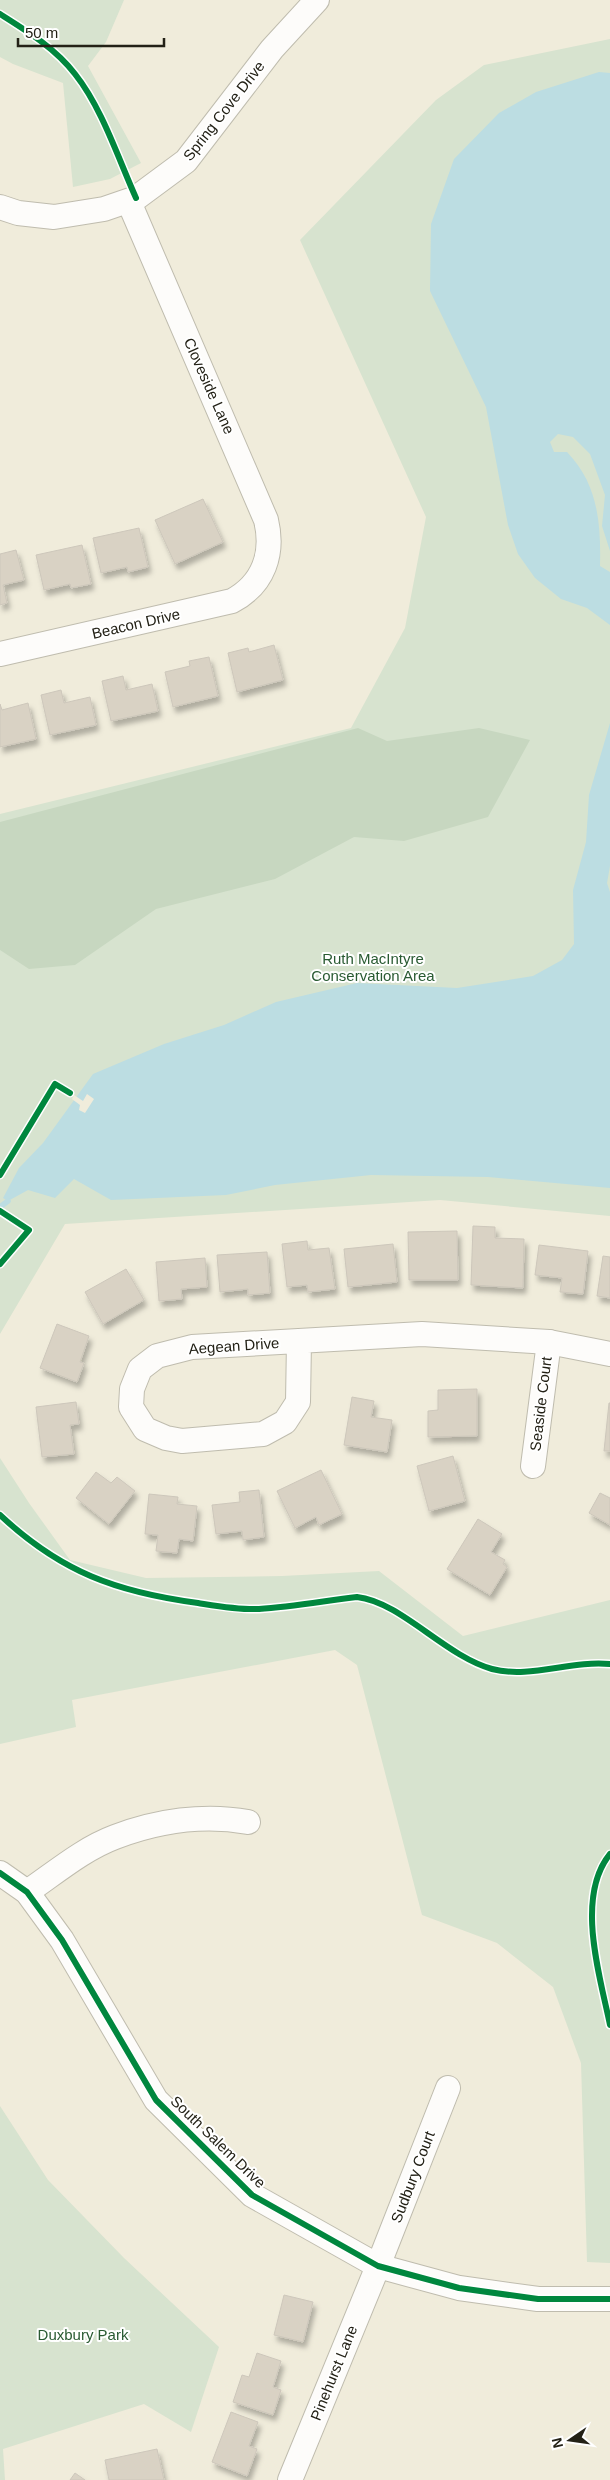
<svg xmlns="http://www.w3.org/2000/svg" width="610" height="2480" font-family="Helvetica,sans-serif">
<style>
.green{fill:#d7e3cf}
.forest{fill:#c7d7c0}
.water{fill:#bcdde2}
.pier{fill:#f0ecdb}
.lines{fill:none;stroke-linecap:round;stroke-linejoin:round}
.stream{stroke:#bcdde2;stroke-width:5.5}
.building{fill:#d9d2c4;stroke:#cdc7bb;filter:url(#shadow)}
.minor-casing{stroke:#bfbcae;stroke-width:26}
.minor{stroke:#fdfcfa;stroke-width:24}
.cycleway-casing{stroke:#fff;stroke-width:9}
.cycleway{stroke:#00873e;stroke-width:6}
.labels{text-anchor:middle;stroke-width:4;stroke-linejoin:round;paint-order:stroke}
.street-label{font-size:15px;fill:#232116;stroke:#fff}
.park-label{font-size:15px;fill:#295a32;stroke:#fff}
</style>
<defs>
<filter id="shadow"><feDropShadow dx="3" dy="5.5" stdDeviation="2.5" flood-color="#0004"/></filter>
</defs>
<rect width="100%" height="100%" fill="#f0ecdb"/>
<g class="green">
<polygon points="0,0 124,0 106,42 88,66 141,163 110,179 73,187 63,83 13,64 0,57"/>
<polygon points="610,39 610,1216 440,1200 65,1224 0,1334 0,814 351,728 405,628 426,517 300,240 436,100 484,65"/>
<polygon points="0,1458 29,1503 70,1560 146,1578 282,1576 379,1571 463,1636 610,1600 610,2263 587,2262 581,2063 553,1987 497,1943 422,1915 357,1665 335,1650 72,1700 76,1727 0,1744"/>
<polygon points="0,2106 48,2180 124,2258 219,2347 191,2432 144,2404 3,2449 5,2480 0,2480"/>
</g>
<polygon class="forest" points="358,728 387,741 479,728 530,740 488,817 404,841 354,837 275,879 156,909 75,965 29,969 0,950 0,822"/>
<g class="water">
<path d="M 599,72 L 610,73 L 610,551 L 602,526 L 605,495 L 590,454 L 573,437 L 558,434 L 550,442 L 554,452 L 567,452 C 598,484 601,523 600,566 L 610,572 L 610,625 L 587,608 L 561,599 L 535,578 L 518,554 L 508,525 L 486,407 L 430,291 L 431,224 L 454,159 L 499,113 L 536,92 Z"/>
<polygon points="610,723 610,866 607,883 610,892 610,1188 488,1177 371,1175 275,1185 226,1195 111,1200 74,1179 55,1198 28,1190 8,1201 3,1198 19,1168 43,1143 93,1074 164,1044 224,1025 276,1002 357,983 457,988 533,976 562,960 574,944 573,890 586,842 589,795"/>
</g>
<polygon class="pier" points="87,1094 94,1099 85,1113 79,1110 80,1105 72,1099 74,1095 83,1101"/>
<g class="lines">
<polyline class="stream" points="0,1207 8,1201"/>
</g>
<g class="building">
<polygon points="203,499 223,542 175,564 155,520"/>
<polygon points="139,528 148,567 128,572 127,567 101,573 93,538"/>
<polygon points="82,545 91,584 71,588 70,584 44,590 36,555"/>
<polygon points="16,550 24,580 3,585 7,603 0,605 0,554"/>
<polygon points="274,645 283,680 237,692 228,653 248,648 249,652"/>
<polygon points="209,657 218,696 173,707 165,672 190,666 189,661"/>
<polygon points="123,676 126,690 152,684 158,711 111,721 102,681"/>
<polygon points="61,690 64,703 90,697 96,725 50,735 41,695"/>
<polygon points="28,703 36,739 0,747 0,704 2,710"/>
<polygon points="473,1226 495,1227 495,1238 524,1239 523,1288 471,1285"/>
<polygon points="457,1231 458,1280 409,1280 408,1232"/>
<polygon points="307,1241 308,1250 329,1248 335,1289 308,1292 307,1285 287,1287 282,1244"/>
<polygon points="393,1244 397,1282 348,1287 344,1249"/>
<polygon points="539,1245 588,1251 583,1294 560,1292 562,1278 535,1275"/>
<polygon points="267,1252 270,1293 248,1295 248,1289 220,1292 217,1255"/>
<polygon points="603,1256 610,1257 610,1298 597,1296"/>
<polygon points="205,1258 207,1287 181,1289 182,1299 159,1301 156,1262"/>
<polygon points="126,1269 144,1300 103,1324 85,1292"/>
<polygon points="57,1324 89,1336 80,1362 84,1363 77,1382 40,1368"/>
<polygon points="477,1389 477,1436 428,1437 428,1411 438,1410 438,1390"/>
<polygon points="352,1397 374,1401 371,1417 392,1420 387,1452 344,1445"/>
<polygon points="76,1402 79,1424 70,1425 74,1454 42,1457 36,1407"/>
<polygon points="609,1403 610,1403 610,1451 604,1451"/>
<polygon points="453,1456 465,1501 429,1511 417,1466"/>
<polygon points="321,1470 342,1514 319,1525 316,1517 295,1528 277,1491"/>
<polygon points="96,1472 111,1483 117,1477 135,1491 109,1524 76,1498"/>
<polygon points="259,1490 264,1537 243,1540 242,1531 216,1534 212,1505 240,1502 239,1492"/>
<polygon points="600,1493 610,1498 610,1525 589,1513"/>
<polygon points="149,1494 178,1497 177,1504 197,1506 193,1541 179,1539 177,1553 156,1551 158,1535 145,1534"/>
<polygon points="478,1519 502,1534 491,1552 505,1560 503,1564 507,1567 490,1595 447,1569"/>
<polygon points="284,2295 313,2302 303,2342 274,2335"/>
<polygon points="257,2353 281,2361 273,2387 281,2390 273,2415 233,2402 242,2375 249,2377"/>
<polygon points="231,2412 258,2422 249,2446 257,2449 247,2476 212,2462"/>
<polygon points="157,2449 164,2480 109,2480 105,2460"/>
<polygon points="75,2473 85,2480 70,2480"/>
</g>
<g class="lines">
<g class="minor-casing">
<g id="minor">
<polyline points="0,207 18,213 54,217 104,209 136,198 186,161 272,49 317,0"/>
<path d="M 0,654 L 232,601 C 264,584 274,553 266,520 L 129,202"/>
<polyline points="299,1341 298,1402 285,1422 263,1434 182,1441 166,1438 145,1429 131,1407 132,1389 140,1369 157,1356 192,1347 422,1334 549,1342 610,1354"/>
<polyline points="533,1466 549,1342"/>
<polyline points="0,1873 27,1892 62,1940 156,2100 252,2195 378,2266 459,2288 538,2299 610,2299"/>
<path d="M 27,1892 C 55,1873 83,1849 115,1837 C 157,1821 204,1814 248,1822"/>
<polyline points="290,2480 378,2266 448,2088"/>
</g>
</g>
<use href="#minor" class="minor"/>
<g class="cycleway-casing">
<g id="cycleway">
<path d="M 0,14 C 27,31 55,48 75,74 C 102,108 118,158 136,198"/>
<polyline points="0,1175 55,1084 70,1093"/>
<polyline points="0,1211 29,1230 0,1264"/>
<path d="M 0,1515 C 61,1572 116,1592 198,1603 C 217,1606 239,1610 259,1609 C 291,1607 324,1601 357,1597 C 401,1602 445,1656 492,1669 C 530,1679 571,1660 610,1664"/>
<path d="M 610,1854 C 575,1897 600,1976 610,2025"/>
<polyline points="0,1873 27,1892 62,1940 156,2100 252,2195 378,2266 459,2288 538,2299 610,2299"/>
</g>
</g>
<use href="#cycleway" class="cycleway"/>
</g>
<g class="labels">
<g class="street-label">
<text transform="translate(224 111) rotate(-52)" y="5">Spring Cove Drive</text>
<text transform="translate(209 386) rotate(66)" y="5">Cloveside Lane</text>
<text transform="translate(136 624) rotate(-13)" y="5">Beacon Drive</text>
<text transform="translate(234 1346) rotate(-4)" y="5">Aegean Drive</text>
<text transform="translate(541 1404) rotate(-83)" y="5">Seaside Court</text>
<text transform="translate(218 2142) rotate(44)" y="5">South Salem Drive</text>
<text transform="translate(413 2177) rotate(-69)" y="5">Sudbury Court</text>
<text transform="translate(334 2373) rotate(-68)" y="5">Pinehurst Lane</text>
</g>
<g class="park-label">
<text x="373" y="964">Ruth MacIntyre<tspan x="373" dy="17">Conservation Area</tspan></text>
<text x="83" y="2340">Duxbury Park</text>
</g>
</g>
<g transform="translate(570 2440) rotate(257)" stroke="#ffffff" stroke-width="4" paint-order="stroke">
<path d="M0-4L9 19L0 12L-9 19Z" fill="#232116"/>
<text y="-8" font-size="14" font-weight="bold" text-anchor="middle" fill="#232116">N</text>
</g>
<path d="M18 38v8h146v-8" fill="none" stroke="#232116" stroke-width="2.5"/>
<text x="25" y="38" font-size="15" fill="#232116" stroke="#ffffff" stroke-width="4" paint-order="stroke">50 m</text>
</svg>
